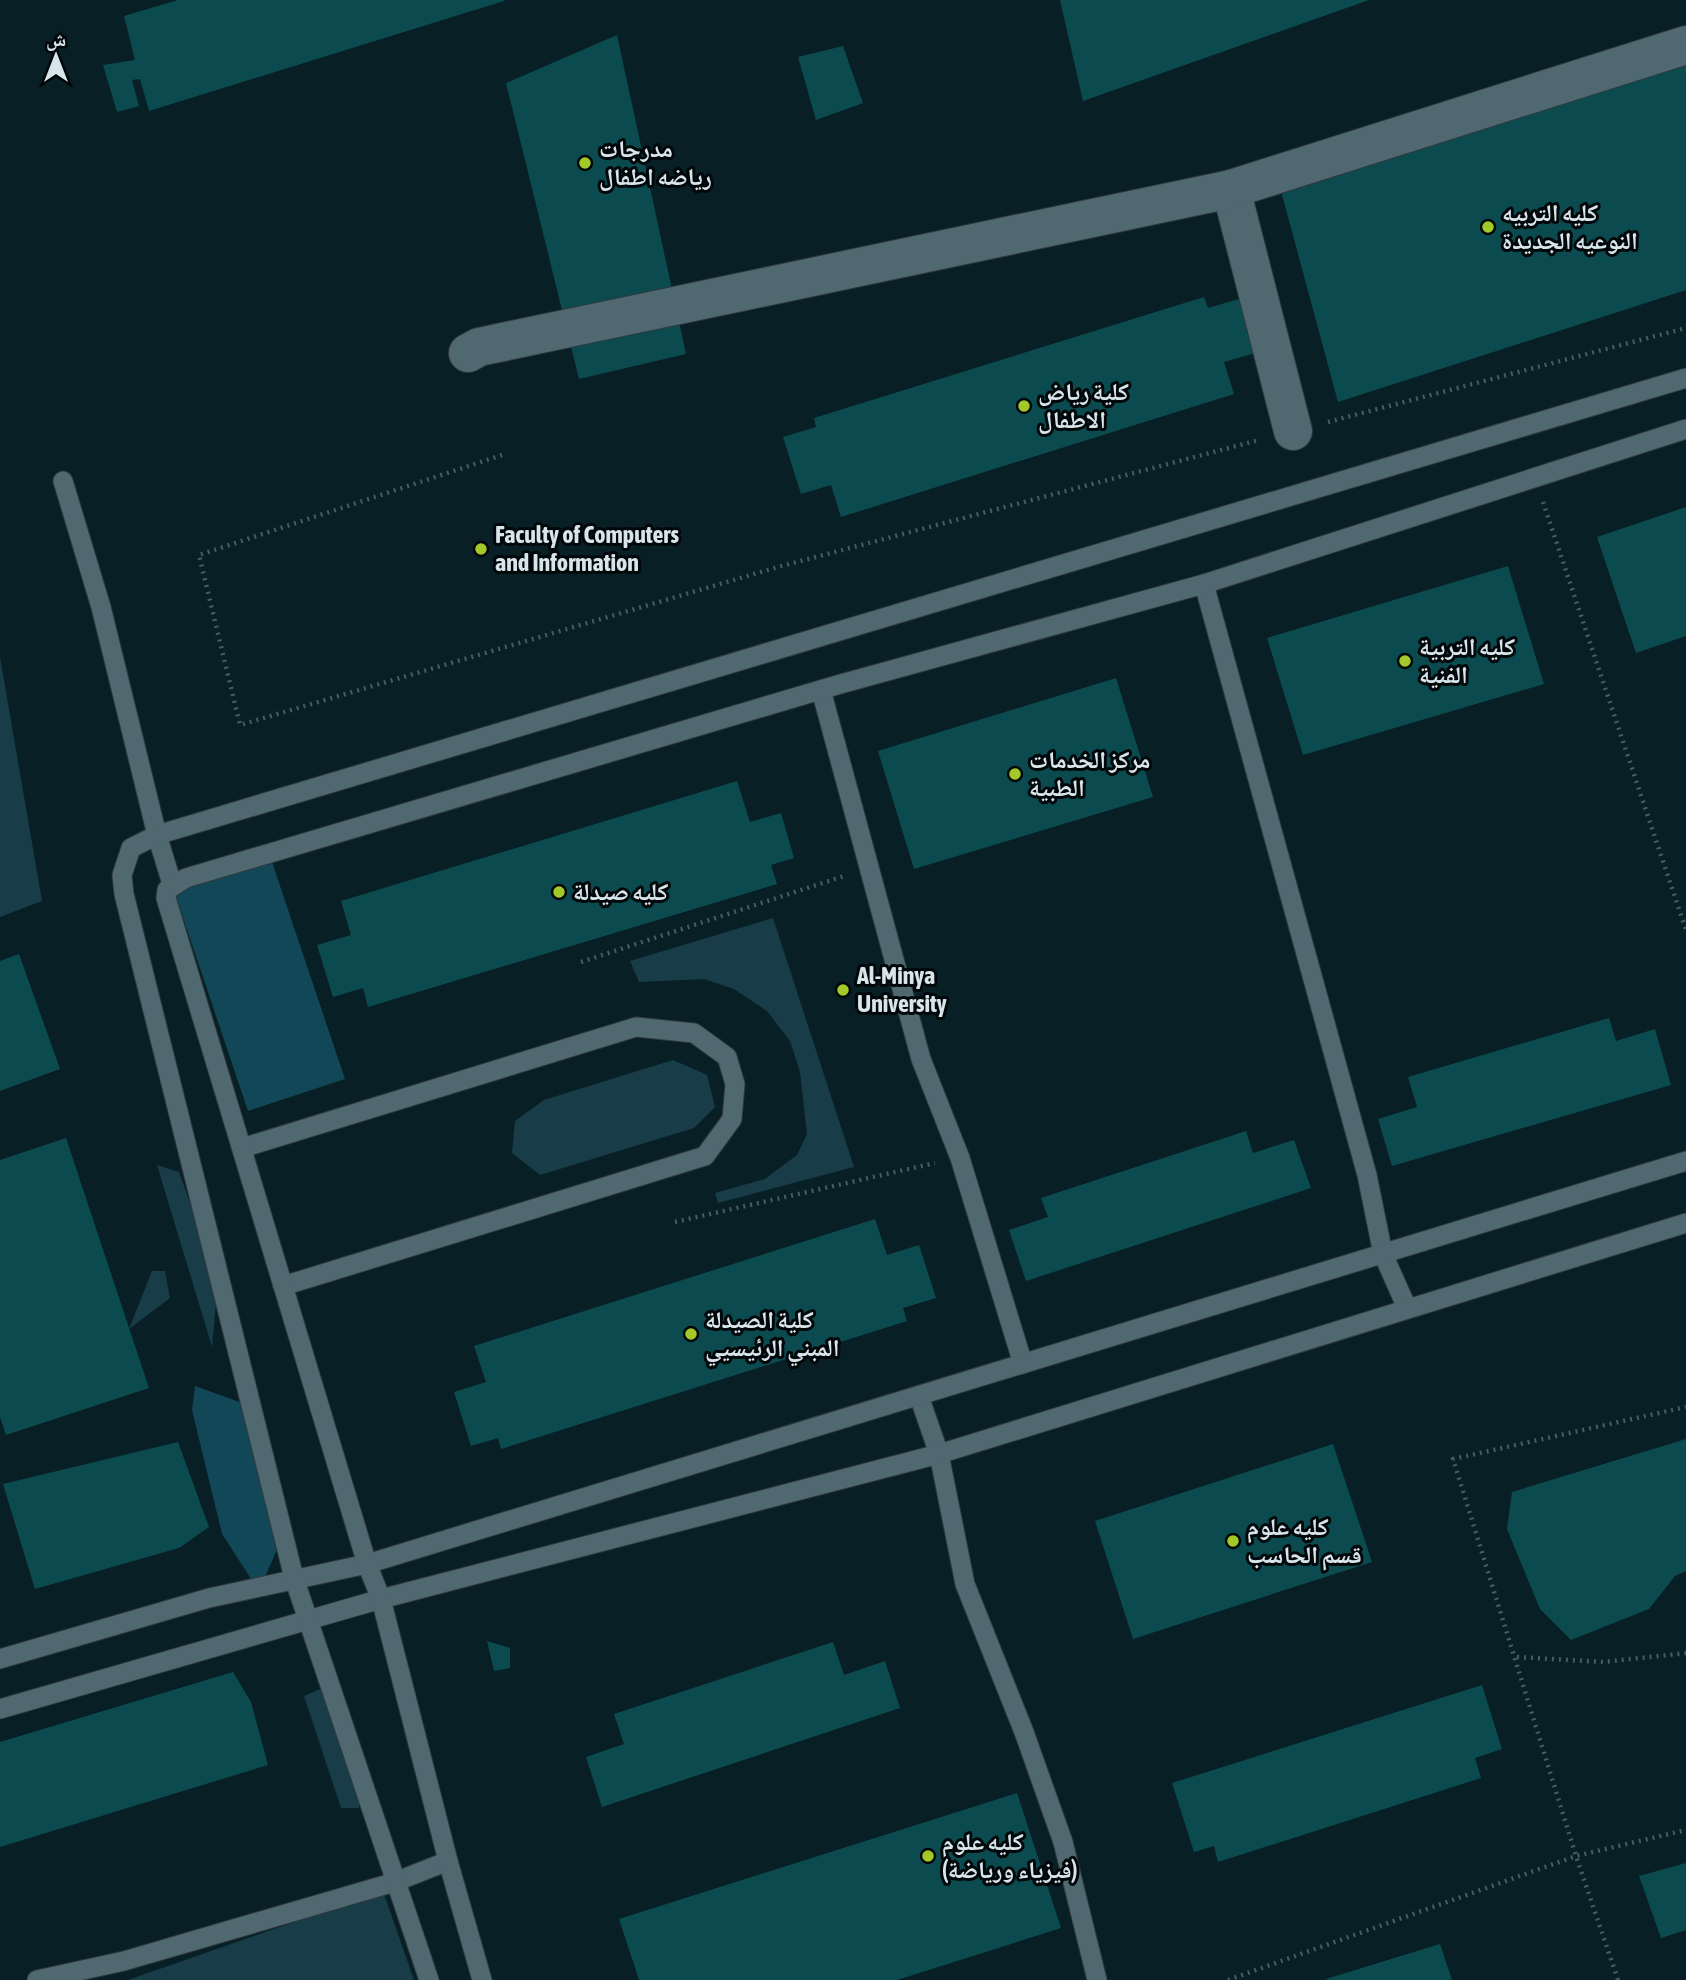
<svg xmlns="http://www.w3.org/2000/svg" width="1686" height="1980" font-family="'Asap Condensed','Noto Naskh Arabic',sans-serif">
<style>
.green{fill:#183d48}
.forest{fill:#114757}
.building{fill:#0b4b4f}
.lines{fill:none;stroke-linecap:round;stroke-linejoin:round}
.lane-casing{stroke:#30393e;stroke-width:21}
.street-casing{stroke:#30393e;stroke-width:40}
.path{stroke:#485c62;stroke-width:4.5;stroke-dasharray:2 5;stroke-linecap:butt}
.lane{stroke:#506870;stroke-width:19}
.street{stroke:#506870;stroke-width:38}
.poi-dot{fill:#a2c928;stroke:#02070a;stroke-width:2.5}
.labels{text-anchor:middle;stroke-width:6;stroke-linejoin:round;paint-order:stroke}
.poi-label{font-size:24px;font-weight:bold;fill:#d8e5ea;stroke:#02070a;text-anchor:start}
</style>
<rect width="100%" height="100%" fill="#081f26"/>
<g class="green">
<polygon points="0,657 42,901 0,917"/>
<polygon points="773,918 854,1167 718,1203 715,1193 765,1179 797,1155 807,1134 800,1072 790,1041 767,1011 734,989 704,979 639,982 630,961"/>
<polygon points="673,1060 707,1075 715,1107 694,1128 540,1175 512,1153 515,1121 544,1100"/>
<polygon points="157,1165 179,1172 218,1281 212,1347"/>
<polygon points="152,1271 165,1271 170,1298 129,1329"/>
<polygon points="332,1684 361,1780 359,1808 341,1808 304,1696"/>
<polygon points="383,1891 414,1980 128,1980"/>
</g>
<g class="forest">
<polygon points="271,859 345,1079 248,1111 174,891"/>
<polygon points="195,1386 256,1408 289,1522 259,1591 222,1534 192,1410"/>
</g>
<g class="building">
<polygon points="178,0 504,0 504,1 149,111 140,79 132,80 139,106 117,112 103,65 135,60 124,16"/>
<polygon points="1060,0 1369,0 1083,101"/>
<polygon points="617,35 686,354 579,379 506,83"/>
<polygon points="1686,36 1686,290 1338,402 1274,165"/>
<polygon points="843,46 863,103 816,120 798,57"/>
<polygon points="1204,297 1208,308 1242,298 1259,352 1224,362 1234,394 841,517 831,485 801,494 783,437 816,427 814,418"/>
<polygon points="1686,507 1686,636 1636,653 1597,537"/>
<polygon points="1508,566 1544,684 1303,755 1267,638"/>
<polygon points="1116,678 1153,797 914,869 878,751"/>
<polygon points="737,781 750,822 781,813 794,858 771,865 777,884 368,1007 363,988 333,997 317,945 351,935 341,901"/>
<polygon points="19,954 60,1069 0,1091 0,961"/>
<polygon points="1609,1018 1616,1041 1655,1029 1671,1085 1392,1166 1378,1119 1417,1107 1408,1077"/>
<polygon points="1246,1131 1253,1153 1294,1140 1311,1188 1026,1281 1009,1230 1048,1217 1041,1198"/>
<polygon points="66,1138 149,1388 6,1435 0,1417 0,1160"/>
<polygon points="875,1219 887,1255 919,1245 936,1298 903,1308 907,1321 501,1449 498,1438 471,1446 454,1392 486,1382 474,1346"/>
<polygon points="1686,1439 1686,1571 1675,1576 1649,1609 1571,1640 1540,1609 1507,1529 1512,1492"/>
<polygon points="178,1442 209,1527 179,1548 35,1589 3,1484"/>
<polygon points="1333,1444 1372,1562 1133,1639 1095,1521"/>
<polygon points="487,1641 510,1648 510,1668 494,1671"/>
<polygon points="833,1642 844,1675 885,1661 900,1708 602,1807 586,1757 624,1744 614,1714"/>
<polygon points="233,1672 251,1702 268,1765 0,1847 0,1742"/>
<polygon points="1482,1685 1502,1749 1475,1758 1481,1778 1218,1862 1214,1846 1194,1852 1172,1783"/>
<polygon points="1017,1793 1061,1928 897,1980 639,1980 619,1919"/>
<polygon points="1686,1863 1686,1930 1661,1938 1639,1876"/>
<polygon points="1440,1944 1452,1980 1327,1980 1326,1979"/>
</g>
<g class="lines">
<g class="lane-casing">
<g id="lane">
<polyline points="63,481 101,607 157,835 172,884"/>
<polyline points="1204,584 1367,1175 1383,1254 1407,1308"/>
<polyline points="821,690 921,1059 960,1158 1023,1364"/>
<polyline points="242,1148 636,1027 694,1033 727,1057 735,1084 732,1119 705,1156 283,1286"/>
<polyline points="919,1396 939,1454 965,1584 1024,1732 1063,1842 1097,1980"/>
<polyline points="0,1659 209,1598 367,1564 1686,1161"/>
<polyline points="0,1709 381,1599 939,1454 1686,1223"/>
<polyline points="37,1980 124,1961 395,1882 448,1861"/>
<polyline points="429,1980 294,1578 124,894 122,875 131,848 157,835 1686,378"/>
<polyline points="482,1980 448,1861 381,1599 367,1564 166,898 167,890 186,878 837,685 1204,584 1686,429"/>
</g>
</g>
<g class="street-casing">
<g id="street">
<polyline points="1231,189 1293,431"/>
<polyline points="468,353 479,347 1231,189 1686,45"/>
</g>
</g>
<g class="path">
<polyline points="1328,422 1686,328"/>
<polyline points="502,455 199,555 240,725 778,567 1259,440"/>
<polyline points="1543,502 1686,930"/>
<polyline points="581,962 844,876"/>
<polyline points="675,1222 935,1163"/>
<polyline points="1517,1657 1603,1662 1686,1653"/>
<polyline points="1228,1980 1576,1856 1686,1830"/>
<polyline points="1618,1980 1576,1856 1453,1459 1686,1407"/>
</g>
<use href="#lane" class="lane"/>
<use href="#street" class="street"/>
</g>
<g class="poi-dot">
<circle cx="585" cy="163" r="7"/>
<circle cx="1488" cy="227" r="7"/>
<circle cx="1024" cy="406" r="7"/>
<circle cx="481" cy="549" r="7"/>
<circle cx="1405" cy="661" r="7"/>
<circle cx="1015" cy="774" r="7"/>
<circle cx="559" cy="892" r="7"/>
<circle cx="843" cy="990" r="7"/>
<circle cx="691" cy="1334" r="7"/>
<circle cx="1233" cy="1541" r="7"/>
<circle cx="928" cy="1856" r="7"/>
</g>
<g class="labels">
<g class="poi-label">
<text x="599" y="157">مدرجات<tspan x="599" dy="28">رياضه اطفال</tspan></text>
<text x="1502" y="221">كليه التربيه<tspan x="1502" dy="28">النوعيه الجديدة</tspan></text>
<text x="1038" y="400">كلية رياض<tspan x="1038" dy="28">الاطفال</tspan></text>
<text x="495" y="543">Faculty of Computers<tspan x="495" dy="28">and Information</tspan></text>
<text x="1419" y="655">كليه التربية<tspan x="1419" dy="28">الفنية</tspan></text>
<text x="1029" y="768">مركز الخدمات<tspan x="1029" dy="28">الطبية</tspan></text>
<text x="573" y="900">كليه صيدلة</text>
<text x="857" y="984">Al-Minya<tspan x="857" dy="28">University</tspan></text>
<text x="705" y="1328">كلية الصيدلة<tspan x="705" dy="28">المبني الرئيسيي</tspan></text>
<text x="1247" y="1535">كليه علوم<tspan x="1247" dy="28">قسم الحاسب</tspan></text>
<text x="942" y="1850">كليه علوم<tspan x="942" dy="28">(فيزياء ورياضة)</tspan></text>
</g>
</g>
<g transform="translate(56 56)" stroke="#02070a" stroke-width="5" paint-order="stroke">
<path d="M0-5L12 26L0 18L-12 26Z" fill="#d8e5ea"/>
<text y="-10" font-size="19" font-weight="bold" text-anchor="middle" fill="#d8e5ea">ش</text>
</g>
</svg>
